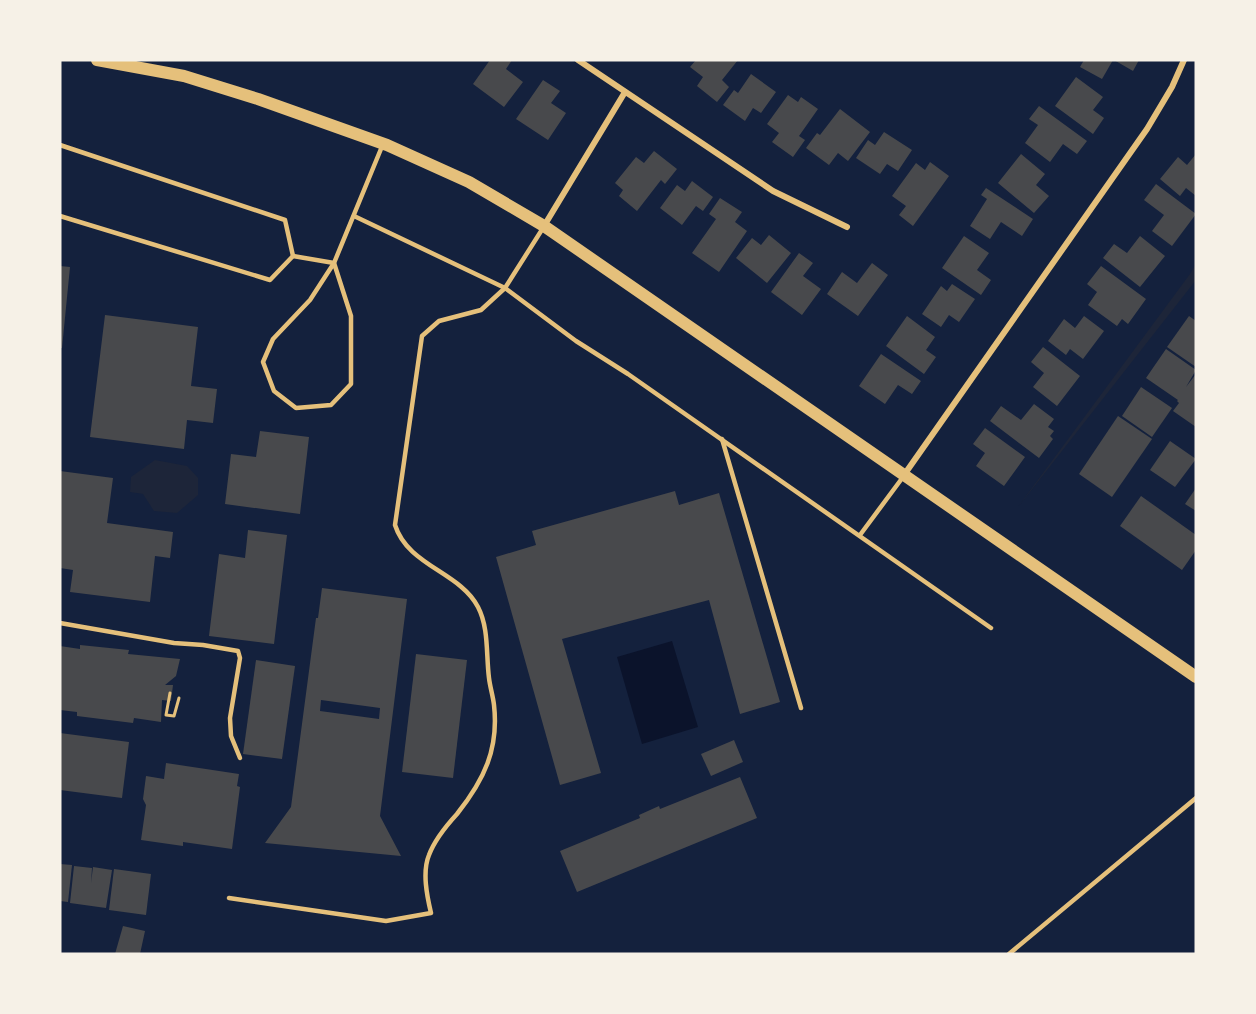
<svg xmlns="http://www.w3.org/2000/svg" width="1256" height="1014" font-family="Montserrat,sans-serif">
<style>
.green{fill:#1d2539}
.water{fill:#0b132b}
.building{fill:#48494c;fill-rule:evenodd}
.lines{fill:none;stroke-linecap:round;stroke-linejoin:round}
.path{stroke:#e5c07b;stroke-width:3}
.service{stroke:#e5c07b;stroke-width:4.5}
.minor{stroke:#e5c07b;stroke-width:6}
.secondary{stroke:#e5c07b;stroke-width:12}
</style>
<rect width="100%" height="100%" fill="#14213d"/>
<g class="green">
<polygon points="1196,264 1196,280 1018,507 1190,274"/>
<polygon points="155,460 187,466 198,478 198,495 177,513 154,511 143,494 130,492 131,477"/>
</g>
<polygon class="water" points="672,641 698,727 642,744 617,657"/>
<g class="building">
<polygon points="490,60 512,60 506,69 523,82 504,107 473,84"/>
<polygon points="696,60 738,60 722,80 729,87 717,102 697,86 703,77 690,67"/>
<polygon points="1084,60 1113,60 1102,79 1080,67"/>
<polygon points="1114,60 1139,60 1133,71"/>
<polygon points="751,74 776,92 761,113 753,108 745,121 723,105 734,90 738,93"/>
<polygon points="1076,77 1103,97 1093,110 1104,118 1093,134 1055,106"/>
<polygon points="543,80 560,91 551,103 566,113 548,140 516,119"/>
<polygon points="788,95 798,102 801,97 818,109 799,136 805,140 793,157 772,142 779,133 767,124"/>
<polygon points="1039,106 1087,141 1077,154 1063,144 1050,162 1025,143 1038,125 1029,119"/>
<polygon points="840,109 870,132 848,161 838,153 829,165 806,148 817,133 820,135"/>
<polygon points="884,132 912,150 898,171 887,164 880,174 856,158 868,140 875,145"/>
<polygon points="654,151 677,169 665,184 661,180 637,211 619,196 623,190 615,183 636,157 644,163"/>
<polygon points="1021,154 1045,174 1036,185 1049,196 1034,213 998,183"/>
<polygon points="1196,154 1196,196 1186,188 1180,196 1160,179 1178,157 1187,165"/>
<polygon points="930,162 949,176 913,226 899,215 906,206 892,196 916,163 925,170"/>
<polygon points="692,181 713,197 703,211 696,206 682,225 660,208 677,185 685,191"/>
<polygon points="1156,184 1196,214 1172,246 1152,231 1164,215 1144,200"/>
<polygon points="986,188 1033,219 1022,236 1001,222 990,239 970,226 987,199 981,195"/>
<polygon points="720,198 742,212 735,222 747,231 719,272 692,253 716,219 709,214"/>
<polygon points="769,235 791,253 767,283 736,258 752,238 761,245"/>
<polygon points="964,236 989,253 977,270 991,280 981,295 942,268"/>
<polygon points="1140,236 1165,256 1140,287 1103,258 1114,244 1127,253"/>
<polygon points="799,253 813,263 803,276 821,289 802,315 771,292"/>
<polygon points="872,263 888,275 858,316 827,294 842,272 857,283"/>
<polygon points="60,266 70,267 62,348 60,348"/>
<polygon points="1101,266 1146,299 1128,324 1122,319 1117,326 1088,305 1097,292 1087,284"/>
<polygon points="952,284 975,299 959,322 949,315 941,327 922,314 941,286 947,291"/>
<polygon points="105,315 198,327 191,386 217,389 213,423 187,420 184,449 90,437"/>
<polygon points="907,316 935,337 926,350 936,357 924,374 886,346"/>
<polygon points="1084,316 1104,331 1083,359 1070,349 1066,355 1048,341 1064,319 1075,328"/>
<polygon points="1189,316 1196,321 1196,367 1167,347"/>
<polygon points="1043,347 1080,376 1057,406 1033,387 1044,373 1031,362"/>
<polygon points="1166,349 1196,370 1186,387 1196,374 1196,427 1173,411 1179,403 1177,401 1178,400 1146,378"/>
<polygon points="881,354 921,381 912,394 898,385 885,404 859,386"/>
<polygon points="1141,387 1172,408 1152,437 1122,416"/>
<polygon points="1034,404 1054,419 1048,427 1054,431 1050,436 1053,439 1039,458 990,421 1001,406 1021,420"/>
<polygon points="1118,416 1152,439 1112,497 1079,474"/>
<polygon points="985,428 1025,457 1004,486 976,466 985,453 973,444"/>
<polygon points="260,431 309,437 300,514 225,504 231,454 256,457"/>
<polygon points="1170,441 1196,459 1175,487 1150,470"/>
<polygon points="60,471 113,478 107,523 173,532 170,558 155,556 150,602 70,592 73,570 60,568"/>
<polygon points="1196,488 1196,511 1185,504"/>
<polygon points="675,491 679,505 719,493 780,702 740,714 709,600 562,639 601,773 560,785 496,557 536,545 532,531"/>
<polygon points="1141,496 1196,535 1196,550 1182,570 1120,526"/>
<polygon points="248,530 287,535 274,644 209,636 219,554 245,558"/>
<path d="M 322,588 L 407,599 L 380,816 L 401,856 L 265,843 L 291,807 L 316,618 L 318,618 ZM 321,700 L 380,708 L 379,719 L 320,711 Z"/>
<polygon points="80,645 129,650 128,654 180,659 176,676 165,685 173,685 171,701 162,700 161,722 134,718 133,723 77,716 77,712 60,710 60,646 80,649"/>
<polygon points="416,654 467,660 453,778 402,772"/>
<polygon points="256,660 295,666 282,759 243,754"/>
<polygon points="60,733 129,742 122,798 60,790"/>
<polygon points="734,740 743,762 711,776 701,754"/>
<polygon points="166,763 239,774 237,786 240,787 232,849 183,842 183,846 141,840 146,805 143,799 146,776 164,779"/>
<polygon points="740,777 757,818 577,892 560,851 640,818 639,815 659,806 660,809"/>
<polygon points="60,864 72,865 68,902 60,901"/>
<polygon points="74,866 92,868 91,883 93,867 112,870 106,908 70,903"/>
<polygon points="114,869 151,874 146,915 109,910"/>
<polygon points="123,926 145,931 140,954 115,954"/>
</g>
<g class="lines">
<polyline class="path" points="170,693 166,715 174,716 179,698"/>
<g class="service">
<polyline points="60,145 285,220 293,256 270,280 60,216"/>
<polyline points="354,216 505,288 576,341 628,374 991,628"/>
<polyline points="293,256 334,263 383,144"/>
<polygon points="334,263 351,316 351,384 331,405 296,408 274,391 263,362 273,339 310,300"/>
<polyline points="722,439 801,708"/>
<polyline points="860,535 903,477"/>
<polyline points="60,623 174,643 203,645 238,651 240,658 230,718 231,736 240,758"/>
<path d="M 229,898 L 386,921 L 431,913 C 427,896 422,872 429,855 C 435,839 446,826 457,814 C 484,780 499,749 494,705 C 493,696 490,687 489,678 C 486,655 489,628 478,607 C 460,572 408,566 395,525 L 422,336 L 439,321 L 481,310 L 505,288 L 543,228"/>
<polyline points="1009,954 1196,798"/>
</g>
<g class="minor">
<polyline points="578,60 773,191 847,227"/>
<polyline points="544,226 625,92"/>
<polyline points="904,475 1147,129 1172,87 1184,60"/>
</g>
<polyline class="secondary" points="97,60 184,76 258,99 387,145 469,182 544,226 1196,677"/>
</g>
<rect width="1256" height="1014" fill="none" stroke="#f6f1e7" stroke-width="123"/>
</svg>
